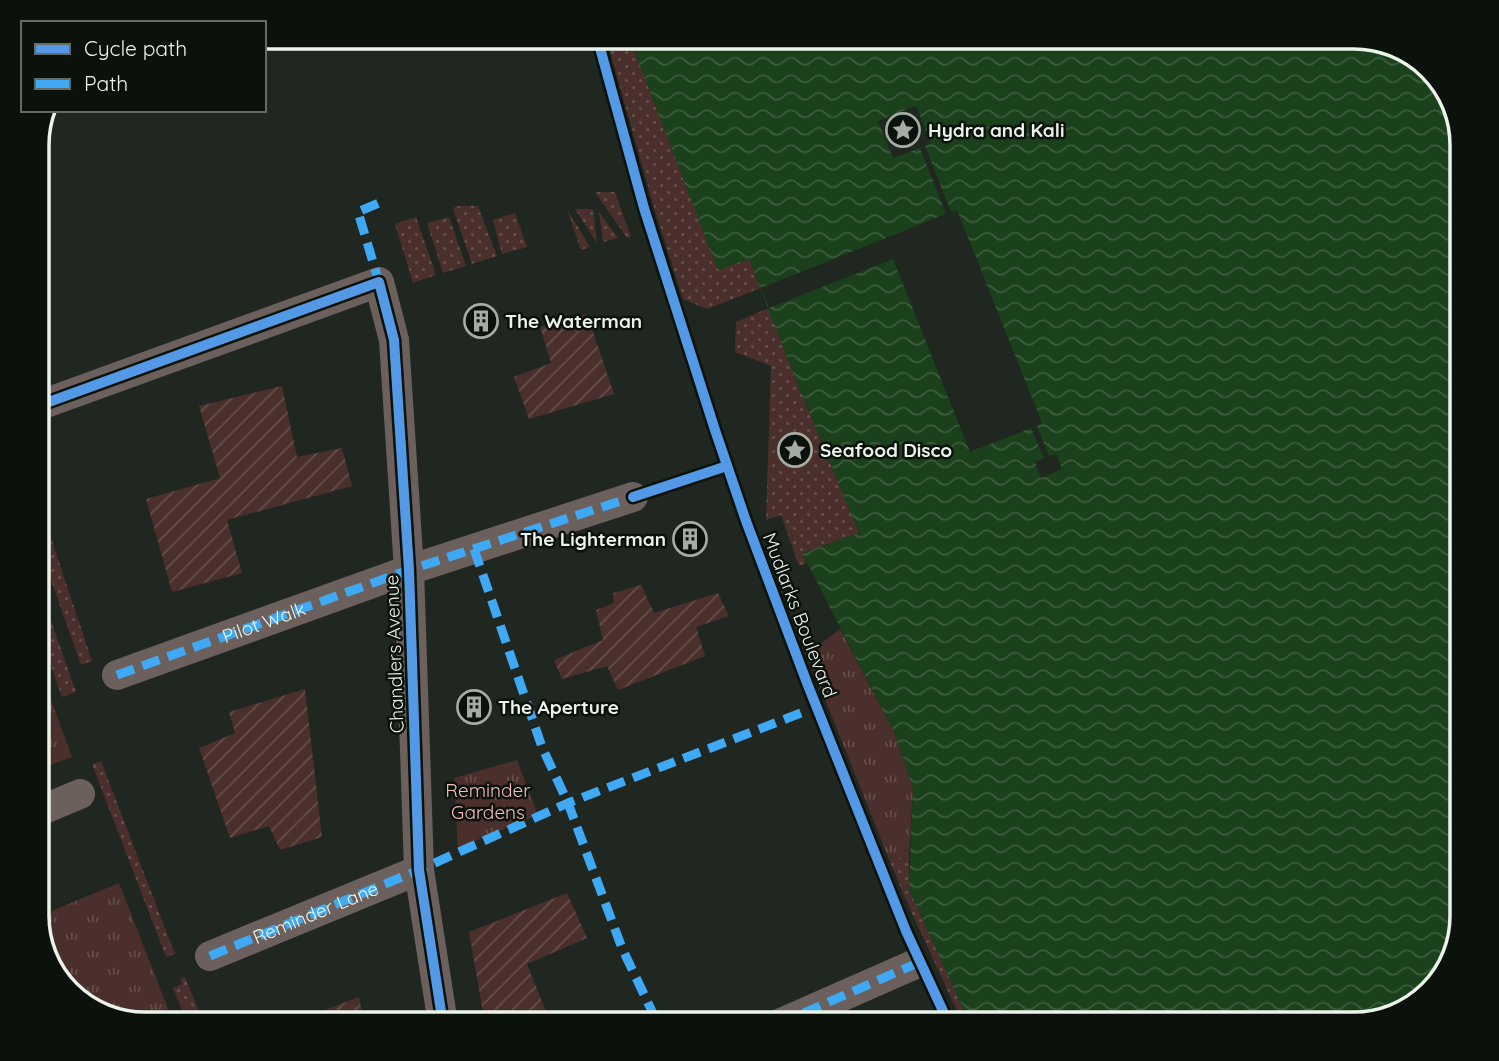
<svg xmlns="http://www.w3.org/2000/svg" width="1499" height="1061" font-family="Quicksand,sans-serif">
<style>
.grass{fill:url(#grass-dots)}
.park{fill:url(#park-tufts)}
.garden{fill:url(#garden-furrows)}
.water{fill:url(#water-waves)}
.pier{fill:#202720}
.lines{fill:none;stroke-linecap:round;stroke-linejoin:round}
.minor{stroke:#6c605d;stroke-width:30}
.quiet{stroke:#3fa9f5;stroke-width:9;stroke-dasharray:18 9;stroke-linecap:butt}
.cycleway-casing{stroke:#0b110b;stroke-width:15}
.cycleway{stroke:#5399e6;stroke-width:10}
.labels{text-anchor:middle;stroke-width:5;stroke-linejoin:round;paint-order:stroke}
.poi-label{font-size:19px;font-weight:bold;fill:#ebf3ea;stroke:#0b110b;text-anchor:start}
.street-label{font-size:19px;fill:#ebf3ea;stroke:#0b110b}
.park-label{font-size:19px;fill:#f4bdb8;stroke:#0b110b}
.rim{fill:none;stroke:#ebf3ea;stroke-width:3.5}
</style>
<defs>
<pattern id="grass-dots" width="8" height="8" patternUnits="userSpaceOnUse" patternTransform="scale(1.75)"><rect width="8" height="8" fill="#4b2f2c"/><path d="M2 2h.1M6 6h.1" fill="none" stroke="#654e4b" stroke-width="1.8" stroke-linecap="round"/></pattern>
<pattern id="park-tufts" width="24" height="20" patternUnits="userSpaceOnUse" patternTransform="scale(1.75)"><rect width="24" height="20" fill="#4b2f2c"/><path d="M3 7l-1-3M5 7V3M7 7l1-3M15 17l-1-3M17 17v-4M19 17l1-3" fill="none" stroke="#654e4b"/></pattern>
<pattern id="garden-furrows" width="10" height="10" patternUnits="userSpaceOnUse" patternTransform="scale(1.75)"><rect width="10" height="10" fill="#4b2f2c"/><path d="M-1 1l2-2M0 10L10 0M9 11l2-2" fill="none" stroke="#654e4b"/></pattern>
<pattern id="water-waves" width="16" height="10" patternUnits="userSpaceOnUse" patternTransform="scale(1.75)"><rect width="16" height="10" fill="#1b401c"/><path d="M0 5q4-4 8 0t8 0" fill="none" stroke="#3c5c3d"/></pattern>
</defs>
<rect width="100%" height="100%" fill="#202720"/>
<g class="grass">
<polygon points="606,37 629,37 718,269 749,258 761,288 707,309 683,299 654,208"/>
<polygon points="595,192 615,192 631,237 627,238"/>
<polygon points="458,206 478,206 497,256 472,264 453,208"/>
<polygon points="567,209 590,247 581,250"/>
<polygon points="575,209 593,209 597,243"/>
<polygon points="599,212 618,238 603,242"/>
<polygon points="515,213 527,247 502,254 493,220"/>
<polygon points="416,217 436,275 413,283 395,224"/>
<polygon points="449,217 466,266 443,273 427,223"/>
<polygon points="769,308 798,385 859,533 802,553 806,563 799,566 781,515 766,520 771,366 735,352 736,322"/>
<polygon points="37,496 92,661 81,665 37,540"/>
<polygon points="37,581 76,692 62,697 37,626"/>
<polygon points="101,761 175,954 166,957 92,764"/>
<polygon points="888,857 909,859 909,889 970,1024 963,1024 905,898"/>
<polygon points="185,977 204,1024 188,1024 173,988 182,984 180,979"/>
</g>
<g class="park">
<polygon points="840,629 893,730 913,788 909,859 888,857 807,654"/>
<polygon points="37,662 72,757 37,770"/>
<polygon points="517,760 538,815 458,848 454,778"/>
<polygon points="119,883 174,1024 145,1024 80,1002 51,970 37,922 37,917"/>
</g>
<g class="garden">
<polygon points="587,314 614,394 529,419 514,377 551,363 540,327"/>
<polygon points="282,386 297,457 342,448 352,486 227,520 242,573 172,592 146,499 220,478 199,406"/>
<polygon points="641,585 654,613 718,593 729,616 696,627 705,656 618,690 607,666 562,679 554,660 603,640 596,610 614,603 613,593"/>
<polygon points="305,689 322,837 280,850 269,826 230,838 199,748 235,733 229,712"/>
<polygon points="567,893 587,938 527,964 551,1024 485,1024 469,932"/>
<polygon points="359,997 364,1024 289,1024"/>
</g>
<polygon class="water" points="629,37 1354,37 1419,59 1451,97 1462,145 1462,916 1440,981 1402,1013 1354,1024 970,1024 909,889 913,788 893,730 802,553 859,533 798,385 749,259 718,270"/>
<polygon class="pier" points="916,106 931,143 925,146 951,212 957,210 1042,423 1037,426 1049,456 1056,454 1062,469 1041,478 1035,462 1044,458 1031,428 970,452 893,259 769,308 761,288 946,214 920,148 893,158 878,121"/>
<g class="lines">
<g class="minor">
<polyline points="46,403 379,282 394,340 409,570 419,870 443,1024"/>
<path id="s1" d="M 117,675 L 409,570 L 633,497"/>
<polyline points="37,812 80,794"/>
<polyline points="210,956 419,870"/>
<polyline points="779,1024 913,965"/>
</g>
<g class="quiet">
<polyline points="375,283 379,282 358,212 381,202"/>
<polyline points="474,549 542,747 568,803 622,948 658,1024"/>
<polyline points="117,675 409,570 633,497"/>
<path id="s2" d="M 210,956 L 419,870 L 568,803 L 806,711"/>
<polyline points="779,1024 913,965"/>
</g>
<g class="cycleway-casing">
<g id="cycleway">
<polyline points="597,37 644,208 715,430 746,521 807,683 906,931 949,1024"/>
<polyline points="46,403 379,282 394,340 409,570 419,870 443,1024"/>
<polyline points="633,497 727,466"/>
</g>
</g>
<use href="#cycleway" class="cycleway"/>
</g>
<defs>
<g id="sight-ring" transform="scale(1.75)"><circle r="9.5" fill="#0b110b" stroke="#a4aca3" stroke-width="1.5"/><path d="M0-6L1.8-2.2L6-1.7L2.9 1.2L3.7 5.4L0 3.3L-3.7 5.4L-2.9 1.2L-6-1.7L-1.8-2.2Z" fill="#a4aca3"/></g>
<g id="building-ring" transform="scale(1.75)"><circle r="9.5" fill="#0b110b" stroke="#a4aca3" stroke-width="1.5"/><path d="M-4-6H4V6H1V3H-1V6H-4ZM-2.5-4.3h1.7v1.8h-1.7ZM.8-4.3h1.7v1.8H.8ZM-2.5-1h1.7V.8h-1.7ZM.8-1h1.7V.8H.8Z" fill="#a4aca3"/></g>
</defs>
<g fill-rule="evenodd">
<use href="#sight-ring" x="903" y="130"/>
<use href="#building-ring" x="481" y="321"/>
<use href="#sight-ring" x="795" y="450"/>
<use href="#building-ring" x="690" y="539"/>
<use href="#building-ring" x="474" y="707"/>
</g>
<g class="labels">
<g class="poi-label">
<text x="928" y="137">Hydra and Kali</text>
<text x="505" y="328">The Waterman</text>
<text x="820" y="457">Seafood Disco</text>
<text x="666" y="546" text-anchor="end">The Lighterman</text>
<text x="498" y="714">The Aperture</text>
</g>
<g class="street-label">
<text transform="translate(800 615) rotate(69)" y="7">Mudlarks Boulevard</text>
<text dy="7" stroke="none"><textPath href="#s1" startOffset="156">Pilot Walk</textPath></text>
<text transform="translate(394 654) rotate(-92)" y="7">Chandlers Avenue</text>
<text dy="7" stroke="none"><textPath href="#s2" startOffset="114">Reminder Lane</textPath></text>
</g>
<g class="park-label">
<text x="488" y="797">Reminder<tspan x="488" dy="22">Gardens</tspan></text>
</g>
</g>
<path d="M0 0H1499V1061H0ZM145 49H1354A96 96 0 0 1 1450 145V916A96 96 0 0 1 1354 1012H145A96 96 0 0 1 49 916V145A96 96 0 0 1 145 49Z" fill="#0b110b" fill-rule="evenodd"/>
<path class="rim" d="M145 49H1354A96 96 0 0 1 1450 145V916A96 96 0 0 1 1354 1012H145A96 96 0 0 1 49 916V145A96 96 0 0 1 145 49Z"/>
<rect x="21" y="21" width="245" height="91" fill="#0b110b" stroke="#656b64" stroke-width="2"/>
<rect x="35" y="44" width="35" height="10" fill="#5399e6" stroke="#656b64" stroke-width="2"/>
<text x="84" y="56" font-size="21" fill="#ebf3ea">Cycle path</text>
<rect x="35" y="79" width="35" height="10" fill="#3fa9f5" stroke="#656b64" stroke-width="2"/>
<text x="84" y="91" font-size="21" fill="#ebf3ea">Path</text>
</svg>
